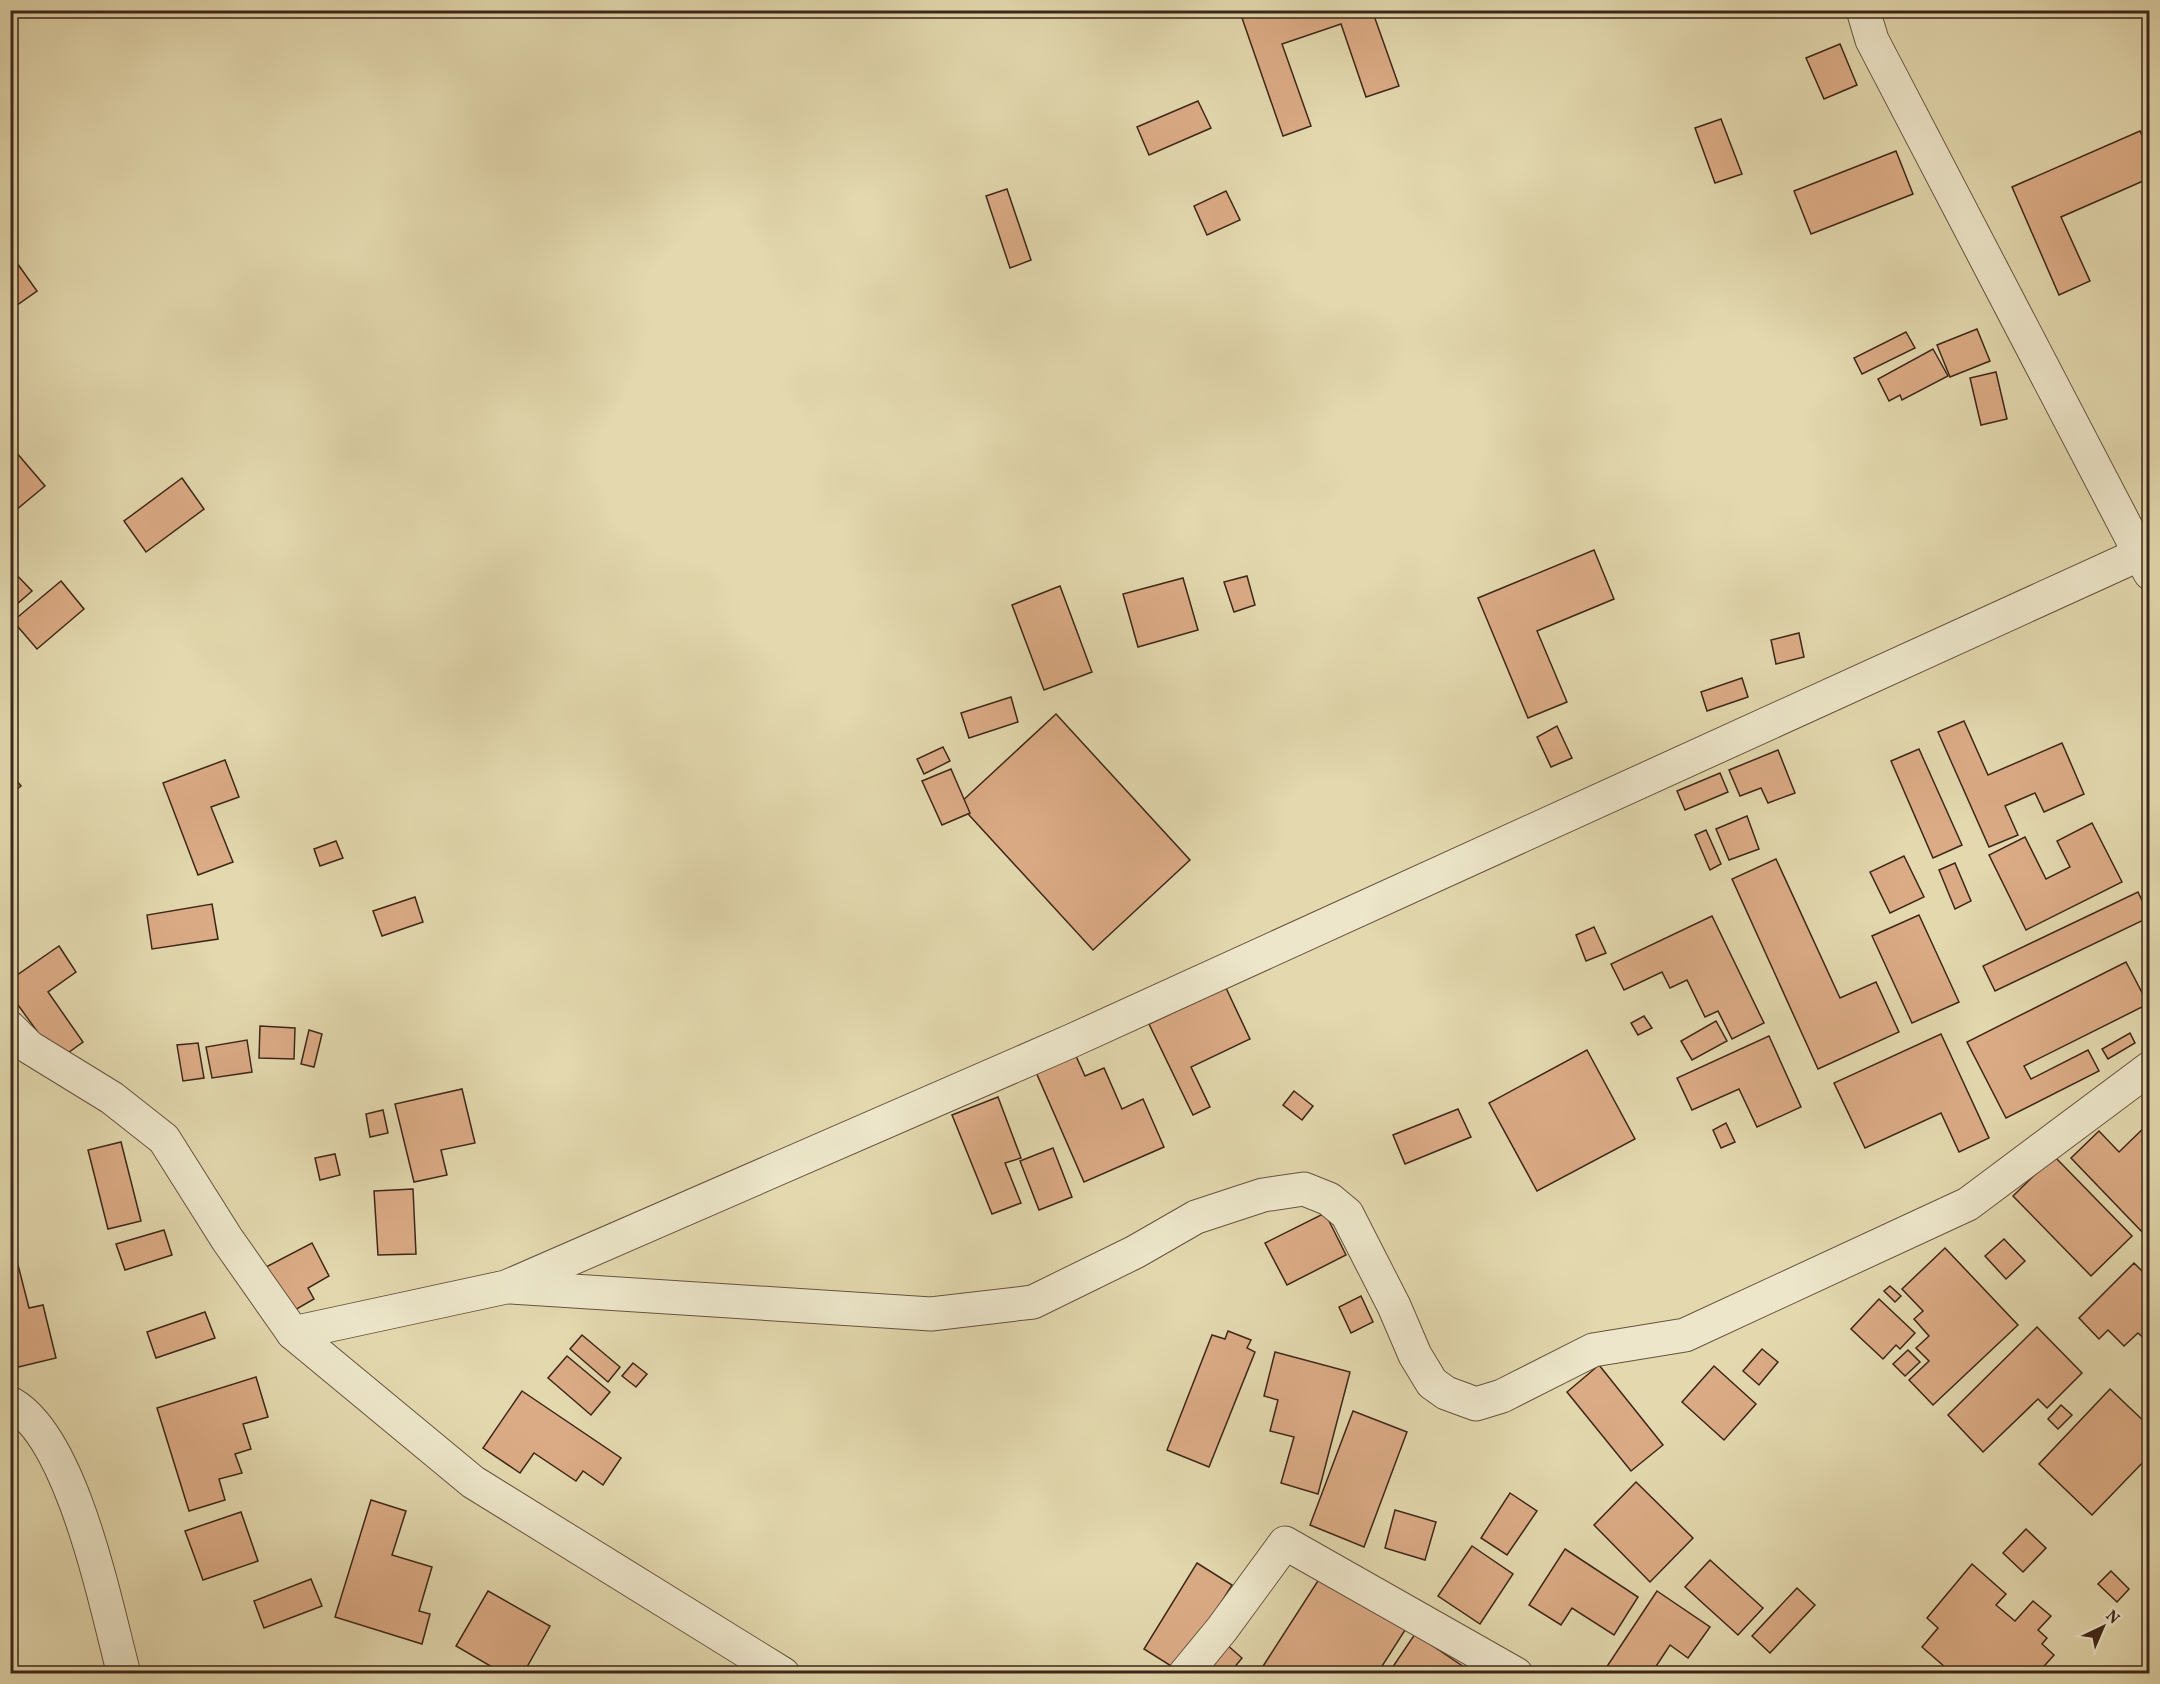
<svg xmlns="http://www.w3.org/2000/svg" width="2160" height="1684" font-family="Vollkorn,serif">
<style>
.building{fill:#dbab85;stroke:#3e2719;stroke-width:1.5}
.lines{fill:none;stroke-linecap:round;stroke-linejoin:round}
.minor-casing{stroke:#67533e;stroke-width:35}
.minor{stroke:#ede6ca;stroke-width:33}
</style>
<rect width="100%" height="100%" fill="#e3d8ae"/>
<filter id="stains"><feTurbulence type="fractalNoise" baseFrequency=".00333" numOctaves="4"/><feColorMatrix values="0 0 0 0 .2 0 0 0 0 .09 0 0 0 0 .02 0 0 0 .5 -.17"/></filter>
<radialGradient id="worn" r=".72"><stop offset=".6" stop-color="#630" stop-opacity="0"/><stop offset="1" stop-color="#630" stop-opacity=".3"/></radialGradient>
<g class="building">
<polygon points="1265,10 1372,10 1399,86 1366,97 1341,24 1282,44 1311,126 1283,136 1242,18"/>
<polygon points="1840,44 1857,85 1824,99 1806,58"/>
<polygon points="1198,101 1211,128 1149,155 1137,127"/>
<polygon points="1721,119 1742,174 1715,183 1695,128"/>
<polygon points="2140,131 2150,152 2150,178 2061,217 2090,281 2059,295 2012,187"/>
<polygon points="1896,151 1913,194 1811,234 1794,191"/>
<polygon points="1007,189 1031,260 1010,268 986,196"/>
<polygon points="1226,191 1240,220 1207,235 1194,206"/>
<polygon points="12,256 37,291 10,310 10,257"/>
<polygon points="1977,329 1990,361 1950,377 1937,345"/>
<polygon points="1906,332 1915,348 1862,374 1854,358"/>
<polygon points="1933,349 1948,376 1902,400 1900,395 1889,401 1878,379"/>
<polygon points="1996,372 2007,419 1981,425 1970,378"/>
<polygon points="10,445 45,486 10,515"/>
<polygon points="182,478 204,509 146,552 124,521"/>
<polygon points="1594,550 1614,599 1537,631 1567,702 1528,718 1478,598"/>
<polygon points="10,568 32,591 10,610"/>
<polygon points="1247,576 1255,605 1234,612 1224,582"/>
<polygon points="1183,578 1198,630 1138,647 1123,594"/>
<polygon points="61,581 84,609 37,649 13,621"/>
<polygon points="1060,586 1092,672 1044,690 1012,605"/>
<polygon points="1799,633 1804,657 1776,664 1771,640"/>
<polygon points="1742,678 1748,697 1707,711 1701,692"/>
<polygon points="1011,697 1018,722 969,738 961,713"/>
<polygon points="1056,714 1190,860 1093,950 959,804"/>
<polygon points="1964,721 1988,775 2062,743 2084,794 2044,812 2035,793 2005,806 2018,835 1989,847 1938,732"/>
<polygon points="1557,726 1572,758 1551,767 1537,737"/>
<polygon points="943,747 950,761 924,774 917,759"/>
<polygon points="1919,749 1962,845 1933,858 1891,761"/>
<polygon points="1778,750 1795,793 1768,803 1761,788 1740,796 1729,770"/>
<polygon points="225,760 239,797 211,807 233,862 198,875 163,783"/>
<polygon points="951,769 970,813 942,825 922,781"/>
<polygon points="10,773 21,786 10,795"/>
<polygon points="1720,773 1728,792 1685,810 1677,791"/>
<polygon points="1747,816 1759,849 1729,860 1716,829"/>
<polygon points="2092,823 2122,882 2026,930 1989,855 2025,837 2046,879 2070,867 2057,841"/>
<polygon points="1706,830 1721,864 1710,870 1695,835"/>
<polygon points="336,841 343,858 320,866 314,849"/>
<polygon points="1904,856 1924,897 1890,913 1870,872"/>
<polygon points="1776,859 1840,998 1876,982 1899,1032 1818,1069 1732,879"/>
<polygon points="1955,863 1971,901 1955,909 1939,870"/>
<polygon points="2138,892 2150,917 1995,991 1983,966"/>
<polygon points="415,897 423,922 382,936 373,911"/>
<polygon points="212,904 218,939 152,949 147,915"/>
<polygon points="1919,915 1959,1002 1912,1023 1872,936"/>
<polygon points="1712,916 1764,1023 1732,1039 1718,1011 1705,1017 1687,980 1670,988 1662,972 1624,990 1611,964"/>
<polygon points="1594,927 1606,953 1586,961 1576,935"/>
<polygon points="59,946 76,972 48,992 83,1042 58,1060 10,994 10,980"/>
<polygon points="2126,962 2148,1004 2024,1066 2031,1079 2088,1050 2099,1071 2006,1118 1967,1042"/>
<polygon points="1226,988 1250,1039 1191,1067 1210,1107 1193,1115 1149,1024"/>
<polygon points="1644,1016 1652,1028 1638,1035 1631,1023"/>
<polygon points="1716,1021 1727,1041 1692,1060 1681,1041"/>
<polygon points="260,1026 295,1028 294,1059 259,1058"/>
<polygon points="309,1030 322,1034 314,1067 301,1064"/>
<polygon points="2130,1033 2135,1043 2108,1059 2102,1049"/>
<polygon points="1941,1034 1989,1138 1959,1152 1941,1113 1865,1148 1834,1083"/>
<polygon points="1769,1036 1801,1107 1757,1127 1739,1089 1692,1110 1677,1078"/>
<polygon points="247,1040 252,1072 212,1078 206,1047"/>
<polygon points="198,1043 204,1078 183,1081 177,1045"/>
<polygon points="1071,1045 1085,1076 1104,1068 1122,1109 1143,1099 1164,1147 1084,1182 1032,1063"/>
<polygon points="1587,1050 1635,1139 1537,1191 1489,1103"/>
<polygon points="462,1089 475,1143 441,1150 447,1175 414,1182 395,1104"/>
<polygon points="1294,1091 1313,1106 1302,1120 1283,1105"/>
<polygon points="998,1097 1021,1158 1005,1163 1021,1203 992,1214 952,1115"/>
<polygon points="1458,1109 1471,1137 1405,1164 1393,1135"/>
<polygon points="383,1110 388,1133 370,1137 366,1114"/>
<polygon points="2150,1122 2150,1231 2145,1235 2071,1158 2099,1131 2119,1152"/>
<polygon points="1726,1123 1735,1142 1721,1148 1713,1130"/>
<polygon points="121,1142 141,1221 108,1229 88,1150"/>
<polygon points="1053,1148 1072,1197 1039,1210 1020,1161"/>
<polygon points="335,1154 340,1175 320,1180 315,1158"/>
<polygon points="2054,1156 2132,1236 2091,1276 2013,1196"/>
<polygon points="413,1189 416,1254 378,1255 374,1191"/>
<polygon points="1325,1213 1346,1255 1287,1285 1265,1243"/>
<polygon points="164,1230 172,1255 125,1270 116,1244"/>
<polygon points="2004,1239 2025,1261 2006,1279 1985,1256"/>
<polygon points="312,1243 329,1276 308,1288 314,1299 288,1314 264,1268"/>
<polygon points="1945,1248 2018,1325 1933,1405 1909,1380 1929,1361 1916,1348 1929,1336 1914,1319 1923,1311 1902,1289"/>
<polygon points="17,1261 29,1308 43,1305 56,1358 10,1369 10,1262"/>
<polygon points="2134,1263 2150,1279 2150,1344 2138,1333 2124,1346 2108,1330 2099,1339 2079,1318"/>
<polygon points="1890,1286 1901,1296 1895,1302 1884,1291"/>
<polygon points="1361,1296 1373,1322 1351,1333 1339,1307"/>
<polygon points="1879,1299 1915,1333 1900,1349 1896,1345 1883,1359 1851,1329"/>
<polygon points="205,1312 215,1338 156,1358 147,1332"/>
<polygon points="2037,1327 2082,1373 2047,1408 2038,1399 1983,1452 1948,1415"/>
<polygon points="1228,1331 1251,1340 1247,1348 1255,1352 1209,1467 1167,1450 1212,1335 1225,1339"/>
<polygon points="582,1335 620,1367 608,1382 570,1349"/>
<polygon points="1762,1349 1778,1362 1759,1385 1743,1371"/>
<polygon points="1908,1350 1920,1362 1905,1376 1893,1364"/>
<polygon points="1275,1352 1350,1372 1318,1494 1281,1483 1294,1437 1270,1431 1278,1400 1264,1396"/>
<polygon points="567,1356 610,1392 591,1415 548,1378"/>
<polygon points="633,1363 647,1374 636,1387 622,1376"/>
<polygon points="1599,1365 1663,1445 1631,1471 1567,1392"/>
<polygon points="1714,1366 1756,1404 1724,1440 1682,1402"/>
<polygon points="256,1377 268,1417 243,1424 251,1449 235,1454 242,1473 219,1479 225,1500 189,1511 157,1408"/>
<polygon points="2110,1389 2150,1427 2150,1455 2092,1515 2039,1464"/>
<polygon points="522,1391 621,1458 603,1485 583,1471 576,1481 534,1453 520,1473 483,1448"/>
<polygon points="2061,1405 2072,1415 2058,1429 2048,1419"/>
<polygon points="1353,1411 1407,1432 1364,1547 1310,1525"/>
<polygon points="1636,1482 1693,1538 1650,1582 1594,1525"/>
<polygon points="1510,1493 1537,1511 1507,1555 1481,1538"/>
<polygon points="371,1500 406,1511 392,1555 432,1567 419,1611 430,1614 422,1644 335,1617"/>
<polygon points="1395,1510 1436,1522 1425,1560 1385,1548"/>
<polygon points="241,1512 258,1561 203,1580 185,1531"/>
<polygon points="2026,1529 2046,1548 2023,1572 2003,1553"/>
<polygon points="1472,1546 1513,1574 1480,1624 1438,1596"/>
<polygon points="1565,1549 1638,1597 1614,1635 1572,1608 1561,1625 1529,1605"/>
<polygon points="1710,1560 1763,1608 1738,1635 1685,1587"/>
<polygon points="1197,1563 1232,1585 1179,1671 1144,1649"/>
<polygon points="1972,1564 2006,1594 1996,1605 2015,1621 2033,1601 2051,1616 2038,1630 2047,1638 2042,1644 2054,1655 2037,1674 1953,1674 1922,1647 1938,1628 1927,1618"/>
<polygon points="2111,1571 2129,1589 2117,1602 2098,1584"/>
<polygon points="1323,1573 1407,1627 1377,1674 1258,1674"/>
<polygon points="311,1579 322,1606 264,1628 254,1601"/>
<polygon points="1797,1588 1815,1605 1770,1653 1752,1636"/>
<polygon points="488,1591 550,1626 523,1674 504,1674 456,1646"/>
<polygon points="1657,1591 1710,1627 1688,1658 1670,1645 1651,1674 1602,1674"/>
<polygon points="1415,1634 1464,1667 1460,1674 1388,1674"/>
<polygon points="1226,1644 1242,1658 1229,1674 1214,1674 1207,1667"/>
</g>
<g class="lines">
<g class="minor-casing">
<g id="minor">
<polyline points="1863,10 1872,40 2150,573"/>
<polyline points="10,1028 29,1047 112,1098 164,1139 227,1239 293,1333 473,1482 783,1674"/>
<polyline points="511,1287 931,1314 1033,1302 1135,1252 1196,1217 1263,1195 1304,1189 1329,1199 1347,1214 1394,1306 1415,1355 1432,1383 1446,1393 1476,1404 1502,1396 1593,1350 1685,1335 1968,1204 2150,1068"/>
<polyline points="293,1333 506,1287 1071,1041 2140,554"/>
<path d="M 10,1403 C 73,1436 106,1607 124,1674"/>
<polyline points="1185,1674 1222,1629 1285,1543 1516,1674"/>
</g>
</g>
<use href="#minor" class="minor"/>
</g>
<rect width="2160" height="1684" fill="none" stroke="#e3d8ae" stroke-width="36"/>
<rect x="12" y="12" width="2136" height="1660" fill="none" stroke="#3e2719" stroke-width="3"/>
<rect x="18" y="18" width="2124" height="1648" fill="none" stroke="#3e2719" stroke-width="1.5"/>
<g transform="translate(2103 1627) rotate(44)" stroke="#ede6ca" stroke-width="4.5" paint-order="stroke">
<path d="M0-4.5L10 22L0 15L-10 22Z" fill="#3e2719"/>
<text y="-9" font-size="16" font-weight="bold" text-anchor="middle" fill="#3e2719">N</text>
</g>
<rect width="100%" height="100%" filter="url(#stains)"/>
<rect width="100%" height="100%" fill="url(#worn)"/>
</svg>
